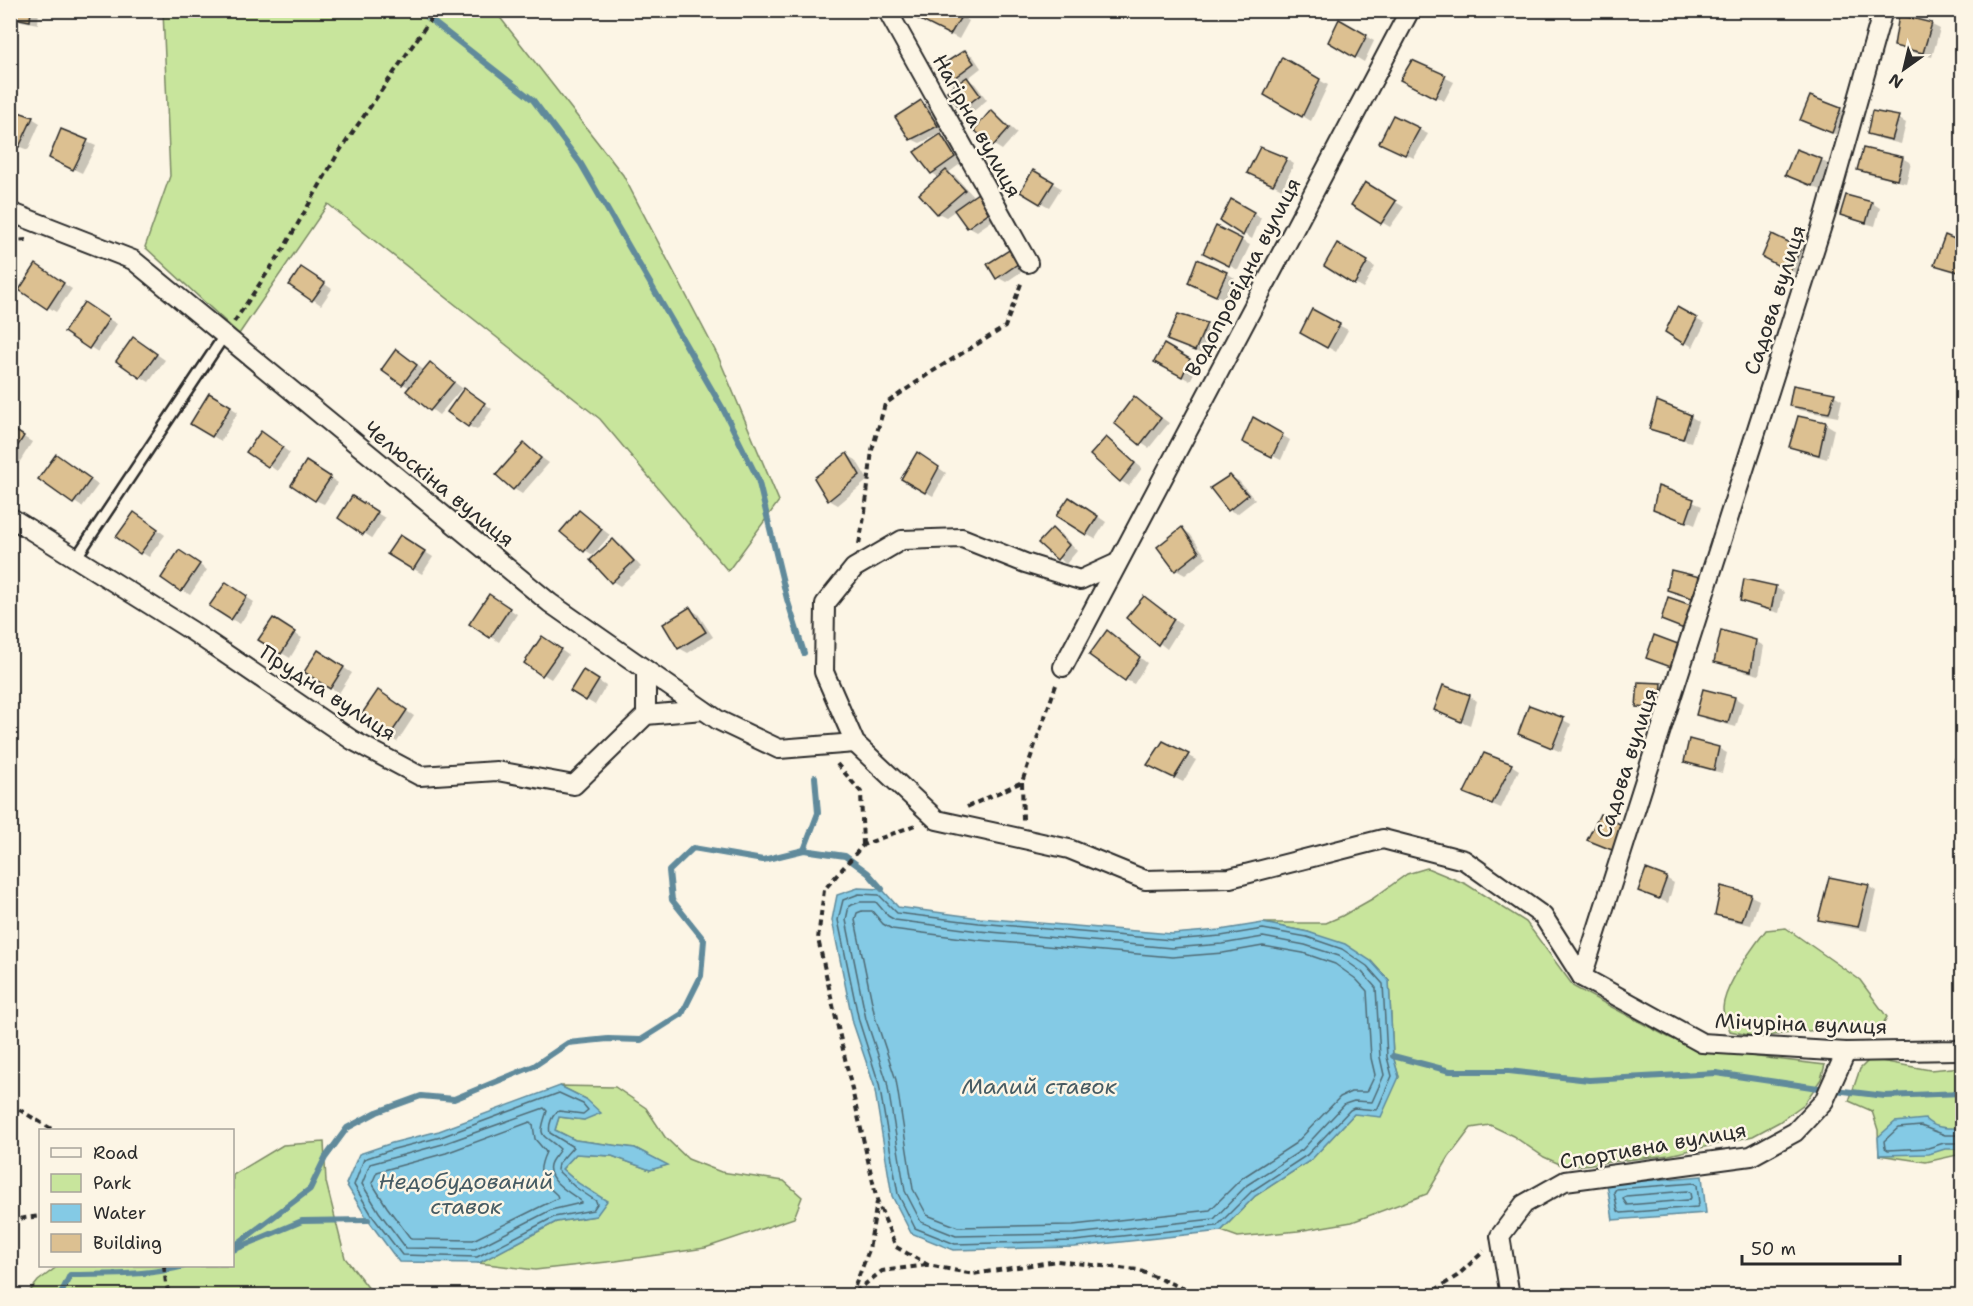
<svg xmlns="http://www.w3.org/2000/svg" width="1973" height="1306" font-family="'Shantell Sans',sans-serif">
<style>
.green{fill:#c8e59c;stroke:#7a8864;stroke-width:1.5}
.water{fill:#84cae5;stroke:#608a9b;stroke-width:1.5}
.shadow{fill:#0003}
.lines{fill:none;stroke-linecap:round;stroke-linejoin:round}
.shore{stroke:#4f6b75;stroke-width:1.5}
.stream{stroke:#608a9b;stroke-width:6}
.building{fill:#dcc091;stroke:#2b2b2b;stroke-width:1.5}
.service-casing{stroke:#2b2b2b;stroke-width:14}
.minor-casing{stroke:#2b2b2b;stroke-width:22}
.path{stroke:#2b2b2b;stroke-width:4;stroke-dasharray:6 4.5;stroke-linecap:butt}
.service{stroke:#fcf5e5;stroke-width:9}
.minor{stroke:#fcf5e5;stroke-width:18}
.labels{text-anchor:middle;stroke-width:5;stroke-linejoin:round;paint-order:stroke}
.street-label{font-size:21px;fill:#2b2b2b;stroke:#fcf5e5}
.water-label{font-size:22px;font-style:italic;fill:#465b63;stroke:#fcf5e5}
</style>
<rect width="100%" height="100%" fill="#fcf5e5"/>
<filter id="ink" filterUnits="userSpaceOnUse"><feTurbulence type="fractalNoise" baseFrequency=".0167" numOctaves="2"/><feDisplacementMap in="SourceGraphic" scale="12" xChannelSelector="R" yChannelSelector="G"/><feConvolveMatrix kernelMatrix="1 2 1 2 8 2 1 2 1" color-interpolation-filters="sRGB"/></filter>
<g filter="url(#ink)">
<g class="green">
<polygon points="163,11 495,11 623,175 718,356 779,501 728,571 600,419 328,204 239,334 145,247 170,176"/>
<polygon points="1427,868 1466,884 1526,922 1574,987 1668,1037 1701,1050 1825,1065 1821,1079 1804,1104 1779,1122 1753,1136 1669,1155 1566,1167 1544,1157 1513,1136 1490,1125 1471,1128 1449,1157 1427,1194 1352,1222 1298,1231 1238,1237 1221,1231 1255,1196 1311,1160 1354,1114 1399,1077 1393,1056 1389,981 1371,961 1308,932 1263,923 1326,923 1342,916 1372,899 1407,874"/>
<path d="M 1786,928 L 1860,980 L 1887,1017 L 1877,1034 L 1817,1030 L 1757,1037 L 1730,1031 C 1728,1024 1723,1015 1723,1008 C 1724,987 1753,947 1766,930 Z"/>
<polygon points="1870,1059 1930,1070 1962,1067 1962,1154 1926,1162 1879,1155 1878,1130 1872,1111 1849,1101 1860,1069"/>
<polygon points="560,1086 615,1087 646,1108 665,1137 688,1159 721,1172 784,1181 802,1197 794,1218 705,1248 616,1261 535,1270 479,1263 556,1222 596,1216 578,1183 562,1169 576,1154 612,1156 650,1170 667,1165 635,1148 575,1140 555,1130 559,1117 584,1120 586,1099"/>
<polygon points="324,1142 326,1182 345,1258 370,1290 390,1295 27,1295 38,1281 58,1266 232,1266 233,1175 283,1145"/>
</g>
<g class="water">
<polygon points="858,888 882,889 898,907 980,918 1172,934 1220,930 1263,923 1308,932 1345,944 1371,961 1389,981 1393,1056 1399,1077 1381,1117 1354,1114 1311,1160 1255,1196 1221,1231 1075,1247 953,1250 911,1233 892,1196 874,1085 853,1023 832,920 837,895"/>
<polygon points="560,1086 586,1099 601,1113 584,1120 559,1117 555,1130 575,1140 635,1148 668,1165 650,1170 612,1156 576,1154 562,1169 578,1183 607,1201 596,1216 556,1222 479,1263 399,1262 368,1220 346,1184 359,1154 392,1143 439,1131"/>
<path d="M 1925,1119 C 1936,1130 1949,1127 1962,1129 L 1962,1149 L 1945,1149 L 1929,1154 L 1879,1155 L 1878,1137 L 1895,1122 Z"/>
<polygon points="1702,1176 1706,1213 1613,1220 1607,1184"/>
</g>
<g class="shadow">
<polygon points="10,10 39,10 38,24 16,20 10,17"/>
<polygon points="953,10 969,21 959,39 920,19"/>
<polygon points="1900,17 1932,25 1940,29 1932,57 1904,50 1895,45"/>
<polygon points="1339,21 1374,41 1364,62 1330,41"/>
<polygon points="965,51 973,56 981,68 967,79 975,84 987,100 970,114 962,109 949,91 956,86 948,82"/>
<polygon points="1282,59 1328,85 1311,121 1266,94"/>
<polygon points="1412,62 1454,82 1444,101 1410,84"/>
<polygon points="921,102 930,107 946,131 920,143 911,139"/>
<polygon points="1840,109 1848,114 1840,136 1810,124"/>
<polygon points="991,112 999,117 1017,133 1002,150 994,145"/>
<polygon points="1394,117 1428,134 1414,158 1389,147"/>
<polygon points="32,118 40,123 28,150 10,143"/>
<polygon points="1898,118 1906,123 1901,144 1877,138 1868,133"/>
<polygon points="62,131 96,146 82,173 59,162"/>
<polygon points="941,136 950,141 963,162 948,173 955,176 974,197 978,194 986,199 999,216 977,231 968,226 956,210 946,217 938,213 940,178 932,173 916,152"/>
<polygon points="1902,158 1911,163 1906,183 1867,174 1858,169"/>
<polygon points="1286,159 1294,164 1282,189 1258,177"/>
<polygon points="1821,160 1830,165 1821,190 1795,179"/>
<polygon points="1033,172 1061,188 1049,207 1022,192"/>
<polygon points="1365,184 1404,207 1390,227 1353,205"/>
<polygon points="1232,201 1261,218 1252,239 1222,220"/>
<polygon points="1872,203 1880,208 1875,226 1850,219 1841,214"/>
<polygon points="1217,228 1250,245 1238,270 1213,257"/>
<polygon points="1945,237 1962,243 1962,274 1944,269 1936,264"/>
<polygon points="1338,245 1375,267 1363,288 1326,266"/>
<polygon points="1014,249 1030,266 1006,282 997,277"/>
<polygon points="1800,249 1809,254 1799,275 1764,256"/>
<polygon points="44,271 72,289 56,312 21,290"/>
<polygon points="1226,273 1235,278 1225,299 1198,287"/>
<polygon points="310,274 332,289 321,305 291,284"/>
<polygon points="92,309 117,324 98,352 66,332"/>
<polygon points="1678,309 1705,324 1693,347 1667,332"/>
<polygon points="1312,311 1348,330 1336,352 1302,332"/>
<polygon points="1179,315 1215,330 1204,355 1169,340"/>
<polygon points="142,344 165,360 149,382 141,377"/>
<polygon points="1164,346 1198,365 1190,381 1156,362"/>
<polygon points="405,356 425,371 430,364 462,388 439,415 408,391 411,388 403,384"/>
<polygon points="472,394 492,409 477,430 468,426"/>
<polygon points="210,395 238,412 221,441 192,424"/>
<polygon points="1834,395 1842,400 1838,417 1799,410 1791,405"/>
<polygon points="1134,398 1169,423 1149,448 1141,443"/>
<polygon points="1690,416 1698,421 1691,442 1659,433 1651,428"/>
<polygon points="1799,418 1826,424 1834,429 1827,459 1799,451 1790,446"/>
<polygon points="1254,419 1290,440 1281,460 1252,446"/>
<polygon points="10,429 32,442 19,463 10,458"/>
<polygon points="269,438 290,453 277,471 248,451"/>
<polygon points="1106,439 1142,468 1129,486 1121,481 1092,455"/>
<polygon points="524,445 549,463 522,494 514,489"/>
<polygon points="847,455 856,460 868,480 838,505 829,500 816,478"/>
<polygon points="926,459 946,473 933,496 903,478"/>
<polygon points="64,461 98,485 82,507 40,479"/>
<polygon points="315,468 338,483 324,504 315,500"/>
<polygon points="1230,477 1239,481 1255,500 1237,514 1229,510"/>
<polygon points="1659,488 1702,506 1695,525 1655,508"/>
<polygon points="361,503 385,518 372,538 340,518"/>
<polygon points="1078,503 1106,522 1095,539 1086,534"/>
<polygon points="579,512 610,535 593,555 585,550"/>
<polygon points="143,519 165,535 149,557 141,552"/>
<polygon points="1182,529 1190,534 1207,558 1185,575 1176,570"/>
<polygon points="1052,530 1061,534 1077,551 1066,564 1040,543"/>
<polygon points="408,541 433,557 422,574 414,569"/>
<polygon points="613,541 621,545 641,567 620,586 612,581"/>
<polygon points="188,557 207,570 190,595 163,577"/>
<polygon points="1699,578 1707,583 1701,602 1669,589"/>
<polygon points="1745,581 1776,588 1784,592 1779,613 1750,605 1741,601"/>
<polygon points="234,589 254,602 240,624 231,619"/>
<polygon points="497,601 517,614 499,642 471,624"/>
<polygon points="1152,603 1182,625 1167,649 1128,618"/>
<polygon points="690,609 698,614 713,637 688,653 679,648 665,625"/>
<polygon points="273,620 302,638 290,658 260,640"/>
<polygon points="1107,632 1147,663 1134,684 1126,680"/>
<polygon points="1755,641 1764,646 1759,675 1724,666 1715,661"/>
<polygon points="551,643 568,655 551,679 543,674"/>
<polygon points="327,657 352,673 339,693 306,672"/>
<polygon points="584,672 606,686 595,705 572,691"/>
<polygon points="1661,685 1670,690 1668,713 1646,711 1638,706"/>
<polygon points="1704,691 1735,698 1743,703 1736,727 1706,719 1698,714"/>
<polygon points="1469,696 1477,701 1470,725 1444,714"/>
<polygon points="386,697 414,716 397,742 361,718"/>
<polygon points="1563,720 1571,724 1561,752 1520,734"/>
<polygon points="1163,743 1196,760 1183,782 1157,769"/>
<polygon points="1718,748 1727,753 1722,773 1694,766 1686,761"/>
<polygon points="1511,765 1519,770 1501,808 1466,793"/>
<polygon points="1666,878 1674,883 1668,903 1640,891"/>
<polygon points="1868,886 1876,891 1867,931 1828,924 1820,919"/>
<polygon points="1722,888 1751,896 1759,900 1751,925 1725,919 1717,914"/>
</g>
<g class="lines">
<g class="shore">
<polygon points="859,894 879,895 897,913 979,923 1172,940 1221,936 1263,929 1307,937 1342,949 1367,966 1383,984 1387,1057 1392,1076 1377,1110 1354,1108 1350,1110 1307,1155 1252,1191 1217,1226 1074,1241 955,1244 915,1228 898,1194 879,1084 859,1021 838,920 843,900"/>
<polygon points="860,902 876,902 888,916 895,920 979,931 1172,948 1222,944 1263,937 1305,945 1339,956 1362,972 1376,988 1380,1057 1384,1075 1372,1102 1354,1101 1345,1104 1302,1150 1247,1185 1214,1219 1074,1234 956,1236 921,1222 905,1191 887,1082 866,1019 846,920 849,906"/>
<polygon points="862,911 872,911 883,924 892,929 978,940 1172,957 1223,953 1263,946 1303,953 1335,964 1356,979 1367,991 1371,1058 1375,1075 1367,1092 1351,1092 1340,1097 1296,1143 1242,1178 1210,1210 1073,1225 958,1227 927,1215 913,1189 896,1080 875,1017 855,920 857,913"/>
<path d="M 559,1093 L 583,1104 L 588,1110 L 583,1114 L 559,1111 C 552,1114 548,1125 550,1133 L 573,1147 L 558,1164 L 557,1170 L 575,1187 L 596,1201 L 597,1204 L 593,1210 L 554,1217 L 477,1257 L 402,1255 L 373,1217 L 354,1185 L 364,1159 L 394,1149 L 441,1137 Z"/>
<path d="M 544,1108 L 547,1111 C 537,1140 542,1132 560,1149 C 557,1155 551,1159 550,1165 C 546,1180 570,1193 580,1200 L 581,1203 L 551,1210 L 475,1249 L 406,1248 L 379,1212 L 362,1184 L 370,1164 L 443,1144 Z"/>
<path d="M 530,1122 L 533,1125 L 535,1139 L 546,1152 C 536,1173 540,1180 557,1195 L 558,1198 L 473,1240 L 411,1239 L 387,1207 L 372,1183 L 377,1172 L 446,1153 Z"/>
<polyline points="1962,1135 1945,1135 1921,1126 1898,1128 1884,1141 1885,1148 1888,1150 1928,1148 1944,1143 1962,1143"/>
<polygon points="1695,1183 1697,1185 1699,1204 1697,1207 1621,1213 1618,1211 1614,1192 1616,1189"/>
<polygon points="1687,1191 1690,1193 1691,1198 1688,1200 1627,1205 1623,1199 1626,1196"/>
</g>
<g class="stream">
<polyline points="418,10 533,100 581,164 723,409 758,479 787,599 804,653"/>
<polyline points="804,850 818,813 815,777"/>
<polyline points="1393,1056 1450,1071 1509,1071 1589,1080 1716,1073 1825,1089"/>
<polyline points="1835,1090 1885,1096 1962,1093"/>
<polyline points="232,1248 310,1189 325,1158 347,1128 377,1112 421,1096 454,1099 534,1066 568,1043 608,1039 641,1040 682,1014 701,976 704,940 672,900 669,871 693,848 763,860 804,850 845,856 868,873 882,889"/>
<polyline points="233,1250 302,1221 368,1220"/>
<path d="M 60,1296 L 70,1275 C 108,1274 147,1276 184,1266"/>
</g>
</g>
<g class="building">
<polygon points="10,10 31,10 30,21 10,17"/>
<polygon points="912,10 955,10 962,15 950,35 910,15"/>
<polygon points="1899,15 1932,23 1923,53 1894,46"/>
<polygon points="1339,19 1367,35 1355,58 1328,42"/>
<polygon points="965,50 974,63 947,83 937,68"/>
<polygon points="1282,57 1320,79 1302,117 1264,95"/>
<polygon points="1412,60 1446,75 1435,98 1400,80"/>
<polygon points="967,77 980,95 961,110 947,91"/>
<polygon points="1810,96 1841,108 1832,133 1800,120"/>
<polygon points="921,100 938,126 910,140 895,117"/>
<polygon points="10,109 33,117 19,147 10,143"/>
<polygon points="991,110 1009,128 993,146 974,130"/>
<polygon points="1872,111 1899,116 1892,140 1867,134"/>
<polygon points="1393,115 1420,128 1405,155 1379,143"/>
<polygon points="61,129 88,140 73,170 49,158"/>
<polygon points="941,134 955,157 931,174 914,152"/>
<polygon points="1260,147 1287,158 1273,185 1247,173"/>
<polygon points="1863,148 1903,157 1897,180 1857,170"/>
<polygon points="1796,149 1822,159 1812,186 1785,175"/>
<polygon points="946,170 965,190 937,214 919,194"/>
<polygon points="1033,170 1054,182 1040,204 1020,192"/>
<polygon points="1365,182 1396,201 1381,224 1351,205"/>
<polygon points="978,193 991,211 967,228 954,210"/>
<polygon points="1846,195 1872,202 1866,223 1840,215"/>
<polygon points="1231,199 1254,212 1243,236 1220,221"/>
<polygon points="1216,226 1242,239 1229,266 1203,253"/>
<polygon points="1772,234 1801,248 1790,272 1762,257"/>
<polygon points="1945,235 1962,242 1962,273 1934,265"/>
<polygon points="1337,243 1368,261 1354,285 1324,266"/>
<polygon points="1014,247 1022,261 996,279 987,264"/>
<polygon points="1197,259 1227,272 1216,296 1188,283"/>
<polygon points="36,264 64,283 47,309 19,290"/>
<polygon points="301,267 325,283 312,301 289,285"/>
<polygon points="84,302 109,319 89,349 64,332"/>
<polygon points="1677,307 1697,318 1684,344 1665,332"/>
<polygon points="1312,309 1340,324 1327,348 1300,333"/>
<polygon points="1178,314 1207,323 1195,351 1167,340"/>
<polygon points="133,337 157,354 140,378 116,361"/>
<polygon points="1164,344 1190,359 1182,377 1154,362"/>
<polygon points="396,349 417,365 402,385 381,370"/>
<polygon points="430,362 454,382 430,411 406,391"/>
<polygon points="1793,385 1835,393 1829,413 1789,406"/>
<polygon points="464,388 485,403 468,427 447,412"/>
<polygon points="209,393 231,406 212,437 190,424"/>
<polygon points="1134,396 1161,418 1140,445 1114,423"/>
<polygon points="1657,401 1691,415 1683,439 1649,429"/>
<polygon points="1798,416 1826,422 1819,455 1789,447"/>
<polygon points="1253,417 1283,434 1272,457 1242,442"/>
<polygon points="10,427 24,436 10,458"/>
<polygon points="261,431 283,447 268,467 246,452"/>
<polygon points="1106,437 1135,463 1120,482 1090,455"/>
<polygon points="524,443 541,458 513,490 496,475"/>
<polygon points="917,452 939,467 925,493 901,479"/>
<polygon points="847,453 860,475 828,501 814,478"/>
<polygon points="56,454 91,479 73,504 38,479"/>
<polygon points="306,461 331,477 315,501 291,485"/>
<polygon points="1230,475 1248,495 1228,511 1210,488"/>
<polygon points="1658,486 1694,499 1686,522 1653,509"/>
<polygon points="352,496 378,512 363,535 338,518"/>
<polygon points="1069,497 1098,516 1086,535 1056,516"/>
<polygon points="579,510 602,529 584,552 560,532"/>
<polygon points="134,512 158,529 140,554 116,537"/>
<polygon points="1182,527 1199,552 1175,571 1157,547"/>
<polygon points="1052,528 1069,545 1057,560 1038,543"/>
<polygon points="400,535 425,551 413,570 387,554"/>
<polygon points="613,539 634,561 611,583 590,560"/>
<polygon points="179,550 200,564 181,592 161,578"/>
<polygon points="1671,570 1700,577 1692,598 1667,590"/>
<polygon points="1744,579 1776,586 1771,610 1740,601"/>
<polygon points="226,582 247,596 231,620 209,606"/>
<polygon points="489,594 510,608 490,638 469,624"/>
<polygon points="1144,596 1174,619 1158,645 1126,618"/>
<polygon points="1668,597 1691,605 1684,629 1661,620"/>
<polygon points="690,607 706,632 678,649 663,624"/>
<polygon points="273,618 295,632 281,654 258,640"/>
<polygon points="1107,630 1140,657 1125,681 1089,655"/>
<polygon points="1721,630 1756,640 1751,671 1714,662"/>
<polygon points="1654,635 1678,644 1671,667 1646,658"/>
<polygon points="542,636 561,649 542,676 524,663"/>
<polygon points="318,650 344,667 330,689 304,672"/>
<polygon points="583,670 599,680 586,701 570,691"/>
<polygon points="1638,682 1662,683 1660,709 1636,707"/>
<polygon points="1443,685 1470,695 1461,722 1434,710"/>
<polygon points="1703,689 1735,697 1728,723 1696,715"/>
<polygon points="378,690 407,710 388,738 359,718"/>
<polygon points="1529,705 1564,718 1552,748 1518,734"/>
<polygon points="1689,739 1719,747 1714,770 1684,762"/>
<polygon points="1163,741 1189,754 1174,778 1147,765"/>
<polygon points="1962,750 1962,767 1954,761"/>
<polygon points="1484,753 1512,764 1492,804 1464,793"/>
<polygon points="1600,814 1624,826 1612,850 1587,840"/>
<polygon points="1646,869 1667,877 1659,899 1638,891"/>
<polygon points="1829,877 1869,885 1858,927 1818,920"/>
<polygon points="1721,886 1751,894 1742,921 1715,915"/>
<polygon points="1637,1291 1637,1296 1611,1296 1611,1295"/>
</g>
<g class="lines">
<g class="service-casing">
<polyline id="service" points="76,558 224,336"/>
</g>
<g class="minor-casing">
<g id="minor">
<polyline points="887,10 1028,263"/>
<polyline points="10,212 133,260 550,603 718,720 779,749 855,743"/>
<polyline points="10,517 192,631 352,740 420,776 497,771 574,785 646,715 703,710"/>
<polyline points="1115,564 1080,580 1025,563 962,538 902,540 854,568 825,604 824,672 855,743 937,820 1069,849 1145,880 1230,878 1383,839 1464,860 1543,916 1582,977 1825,216 1883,10"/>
<polyline points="1063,667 1410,10"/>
<polyline points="646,670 646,715"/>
<polyline points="1582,977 1702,1043 1846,1052 1957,1050 1962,1048"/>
<polyline points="1510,1296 1500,1236 1524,1204 1565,1181 1751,1156 1795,1132 1824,1101 1846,1052"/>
</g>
</g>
<g class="path">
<polyline points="10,241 27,240"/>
<polyline points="234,322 284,248 337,155 437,10"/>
<polyline points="859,544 865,512 872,450 885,404 930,373 1005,327 1022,281"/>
<polyline points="837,764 861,792 863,845"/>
<polyline points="1022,782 1023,820"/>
<polyline points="967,807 1022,782 1056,685"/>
<polyline points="915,825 863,845 824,890 818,939 877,1200 896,1247 928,1265 973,1274 1057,1261 1138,1270 1202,1296"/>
<polyline points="10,1104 53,1130"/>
<polyline points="10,1220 40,1216"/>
<polyline points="164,1266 166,1284 170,1296"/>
<polyline points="855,1292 882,1271 927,1265"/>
<polyline points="851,1296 869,1250 877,1202"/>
<polyline points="1426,1296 1457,1276 1484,1251"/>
</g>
<use href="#service" class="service"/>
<use href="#minor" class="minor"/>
</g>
</g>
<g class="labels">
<g class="street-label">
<text transform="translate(977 126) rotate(61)" y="7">Нагірна вулиця</text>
<text transform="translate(1243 277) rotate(-62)" y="7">Водопровідна вулиця</text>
<text transform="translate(1775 300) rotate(-72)" y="7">Садова вулиця</text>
<text transform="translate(439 484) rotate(39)" y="7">Челюскіна вулиця</text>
<text transform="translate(328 693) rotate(33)" y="7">Прудна вулиця</text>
<text transform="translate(1627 763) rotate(-72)" y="7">Садова вулиця</text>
<text transform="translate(1801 1024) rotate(2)" y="7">Мічуріна вулиця</text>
<text transform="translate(1653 1146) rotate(-10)" y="7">Спортивна вулиця</text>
</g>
<g class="water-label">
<text x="1039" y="1094">Малий ставок</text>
<text x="466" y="1189">Недобудований<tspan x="466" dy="25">ставок</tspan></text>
</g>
</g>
<rect width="1973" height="1306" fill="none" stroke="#fcf5e5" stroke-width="36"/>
<rect x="18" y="18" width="1937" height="1270" fill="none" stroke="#2b2b2b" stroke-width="2" filter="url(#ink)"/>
<rect x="39" y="1129" width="195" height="138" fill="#fcf5e5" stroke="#a8a49b" stroke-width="1.5"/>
<rect x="51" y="1148" width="30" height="9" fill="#fcf5e5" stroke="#a8a49b" stroke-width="1.5"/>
<text x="93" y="1159" font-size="18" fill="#2b2b2b">Road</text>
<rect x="51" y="1174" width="30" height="18" fill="#c8e59c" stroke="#a8a49b" stroke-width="1.5"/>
<text x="93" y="1189" font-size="18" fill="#2b2b2b">Park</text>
<rect x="51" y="1204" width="30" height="18" fill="#84cae5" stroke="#a8a49b" stroke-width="1.5"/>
<text x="93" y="1219" font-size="18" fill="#2b2b2b">Water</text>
<rect x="51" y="1234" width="30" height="18" fill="#dcc091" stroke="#a8a49b" stroke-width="1.5"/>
<text x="93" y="1249" font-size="18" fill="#2b2b2b">Building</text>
<g transform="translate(1904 69) rotate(214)" stroke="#fcf5e5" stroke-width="4.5" paint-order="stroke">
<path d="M0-4.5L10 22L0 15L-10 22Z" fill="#2b2b2b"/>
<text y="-9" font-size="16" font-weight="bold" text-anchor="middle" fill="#2b2b2b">N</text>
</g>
<path d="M1742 1255v9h158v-9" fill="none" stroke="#2b2b2b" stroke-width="3"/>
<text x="1751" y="1255" font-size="18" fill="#2b2b2b" stroke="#fcf5e5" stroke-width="4.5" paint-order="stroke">50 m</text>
</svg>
